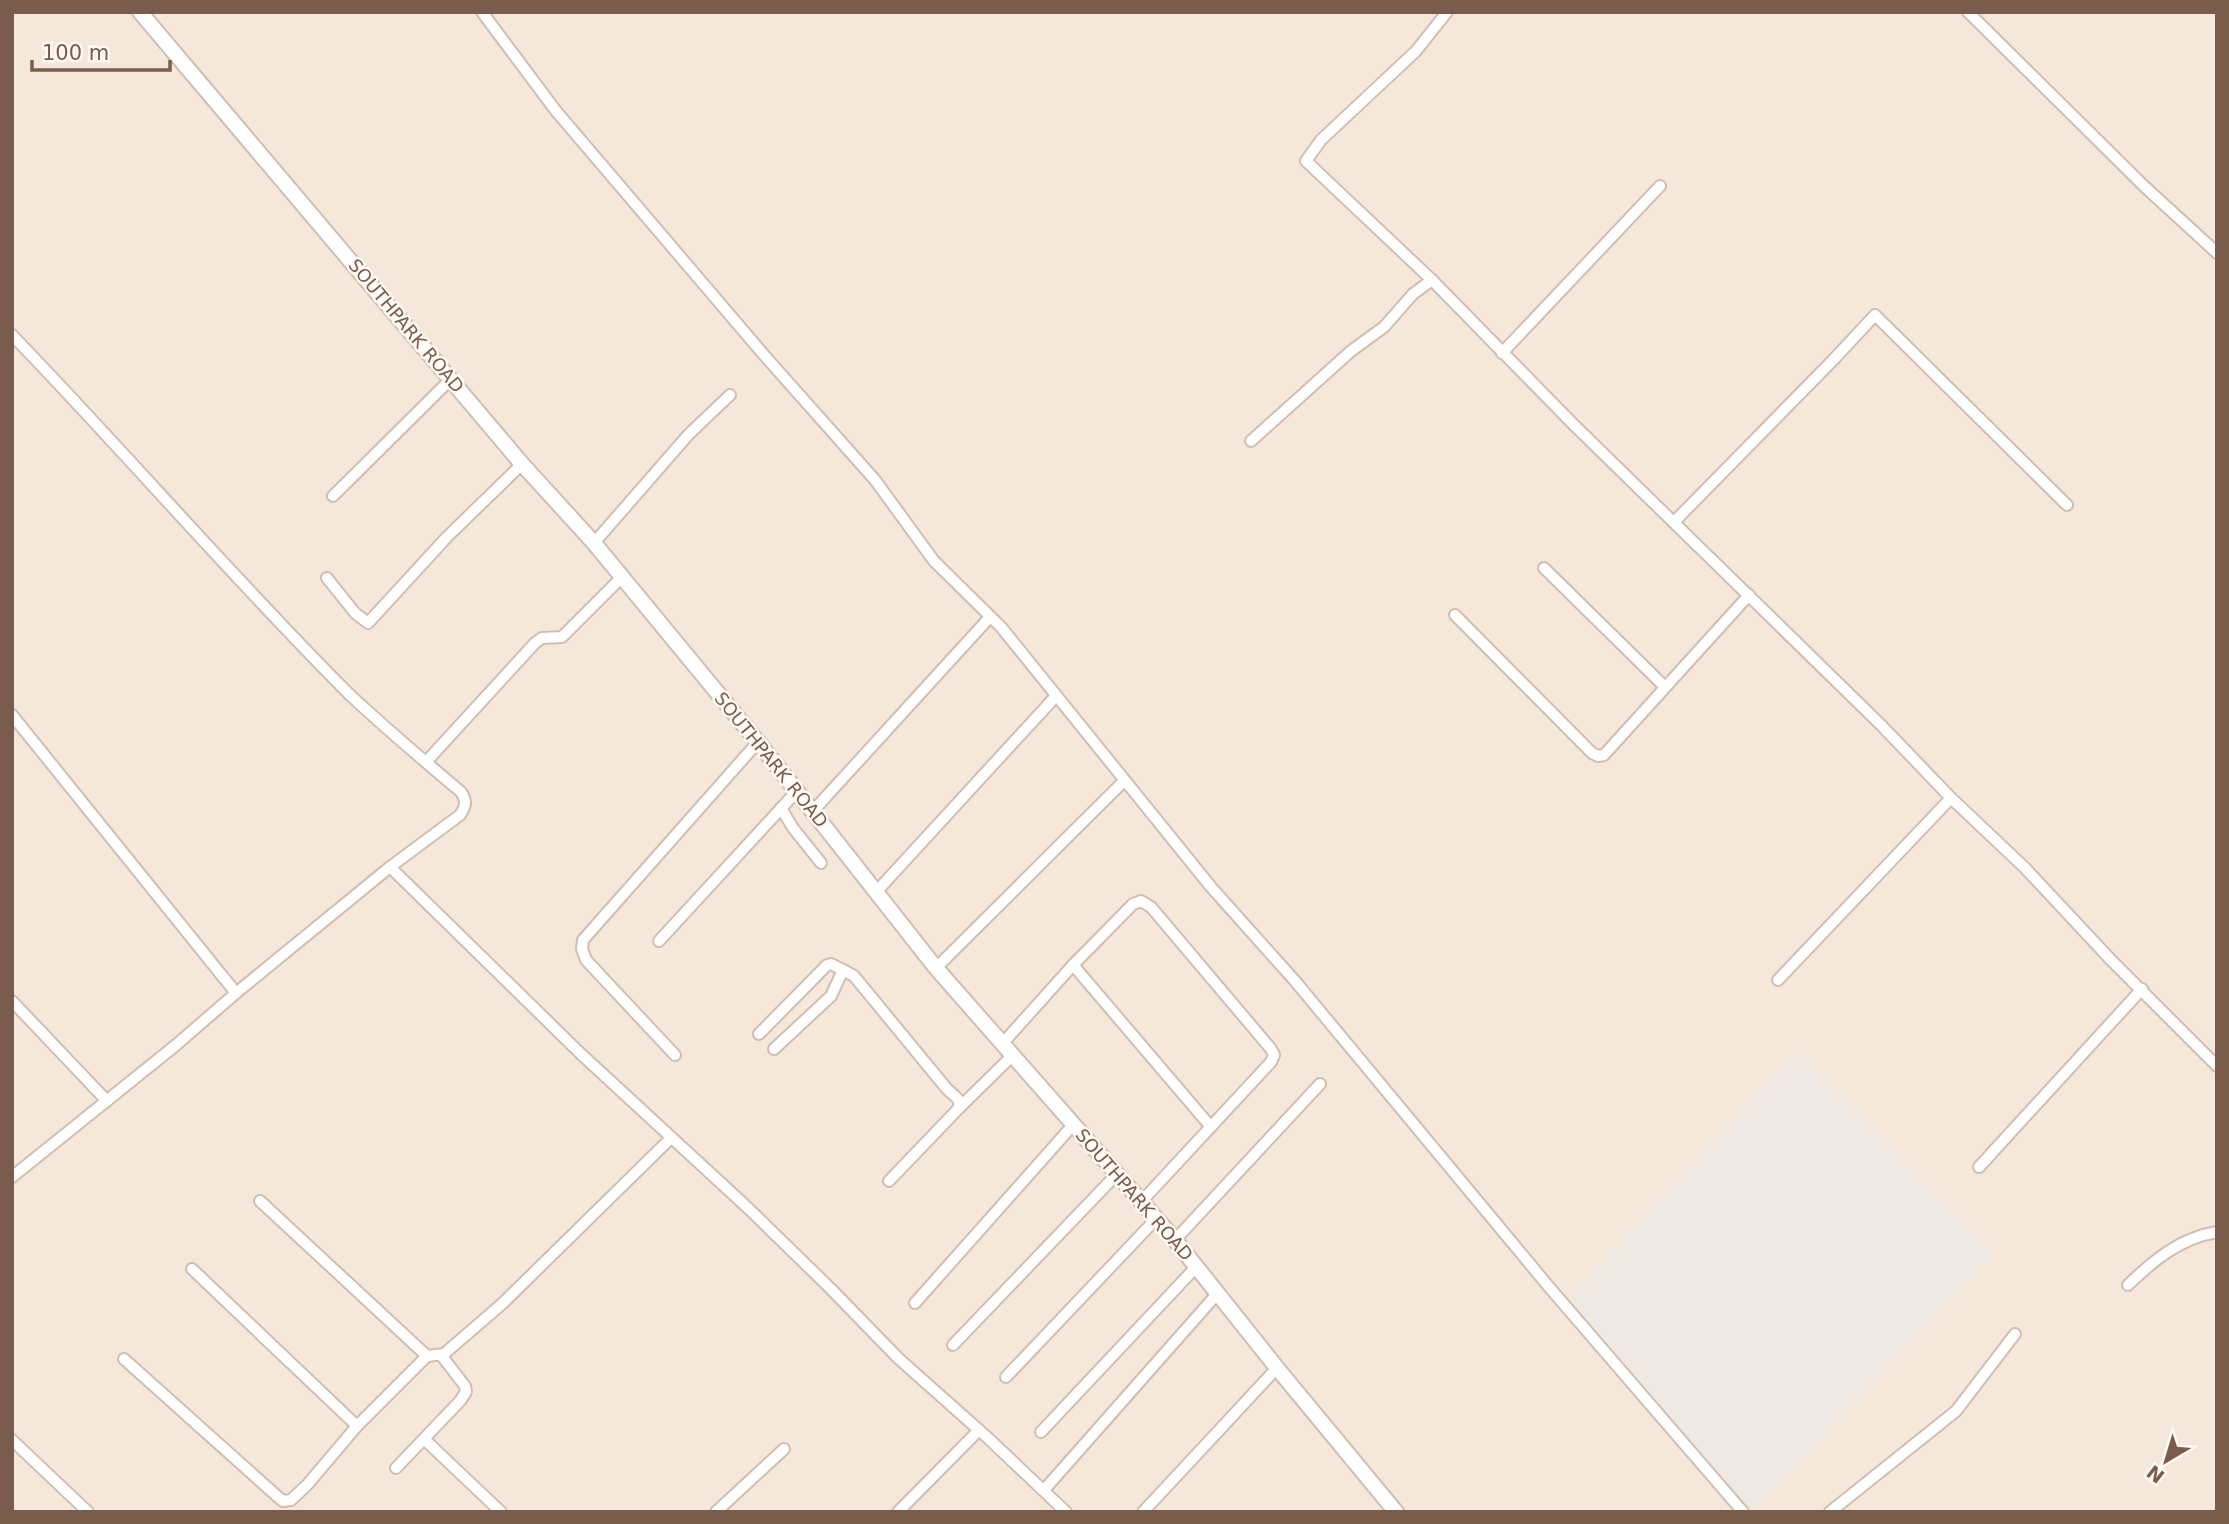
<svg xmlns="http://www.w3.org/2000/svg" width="2229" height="1524" font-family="'DejaVu Sans',sans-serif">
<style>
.residential{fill:#f5e8da}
.industrial{fill:#efe9e4}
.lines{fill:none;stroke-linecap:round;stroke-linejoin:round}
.minor-casing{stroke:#d1beb0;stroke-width:14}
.tertiary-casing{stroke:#d1beb0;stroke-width:18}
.minor{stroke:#fff;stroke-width:10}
.tertiary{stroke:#fff;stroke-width:14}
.labels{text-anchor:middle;stroke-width:5;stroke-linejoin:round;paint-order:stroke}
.street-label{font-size:18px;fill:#7a5c4d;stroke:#fffaf3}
</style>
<rect width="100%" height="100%" fill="#fdf6ec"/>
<rect class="residential" x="12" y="12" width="2205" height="1500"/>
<polygon class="industrial" points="1798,1052 1993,1254 1751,1512 1745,1512 1570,1297"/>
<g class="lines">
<g class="minor-casing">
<g id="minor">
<polyline points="482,12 556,111 764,355 875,480 934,561 1001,627 1211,887 1295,981 1549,1287 1743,1512"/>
<polyline points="1447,12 1416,51 1321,140 1306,161 1432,280 1573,424 1881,725 1951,798 2025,868 2111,960 2217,1066"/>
<polyline points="1968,12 2145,187 2217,253"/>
<path d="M 12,335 C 126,453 233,578 349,694 C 385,728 423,760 461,792 C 467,801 466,806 460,815 L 390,867 L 581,1054 L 749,1209 L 831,1289 L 898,1358 L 989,1439 L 1066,1512"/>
<polyline points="1502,353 1660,186"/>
<polyline points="1251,441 1351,351 1384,327 1413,294 1432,280"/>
<polyline points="333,496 451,379"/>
<polyline points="1674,522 1835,358 1875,315 2067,505"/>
<polyline points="594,543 689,434 730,395"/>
<polyline points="1544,568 1665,687"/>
<polyline points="327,578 355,613 368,623 447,537 522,464"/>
<polyline points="1455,615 1592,753 1598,756 1604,755 1749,595"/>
<polyline points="12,715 236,993 176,1045 12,1177"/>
<polyline points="426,762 535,643 542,638 562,637 622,577"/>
<polyline points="781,808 793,828 821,863"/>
<polyline points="813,811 990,617"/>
<polyline points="877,891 1056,696"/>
<polyline points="659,941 797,791"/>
<polyline points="1073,965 1211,1127"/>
<polyline points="936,968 1124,781"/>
<polyline points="843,970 854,976 947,1089 959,1100 959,1108 889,1181"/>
<polyline points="1778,980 1951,798"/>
<polyline points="236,993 390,867"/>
<polyline points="12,1001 107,1101"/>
<polyline points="759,1034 827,965 831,964 843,970 831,996 774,1049"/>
<polyline points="1002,1044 1073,965 1133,904 1141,901 1151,907 1271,1049 1274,1055 1271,1062 1141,1202"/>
<polyline points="675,1055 586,960 582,949 583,940 758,742"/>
<polyline points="959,1108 1012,1056"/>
<polyline points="1979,1167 2142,989"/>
<polyline points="260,1201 427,1356"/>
<polyline points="1175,1240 1320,1084"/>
<polyline points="192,1269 357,1426"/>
<path d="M 2128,1285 C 2154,1260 2180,1238 2217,1232"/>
<polyline points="915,1303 1073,1125"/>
<polyline points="953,1345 1117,1174"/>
<polyline points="124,1359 278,1497 283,1501 291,1500 307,1485 357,1426 427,1356 444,1354 503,1303 671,1138"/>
<polyline points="1006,1377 1156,1219"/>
<polyline points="1041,1432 1196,1267"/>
<polyline points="424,1439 501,1512"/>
<polyline points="12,1440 88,1512"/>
<polyline points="396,1468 460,1401 466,1392 465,1386 441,1355"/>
<polyline points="1044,1490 1217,1294"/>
<polyline points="716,1512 784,1449"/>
<polyline points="898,1512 979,1430"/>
<polyline points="1143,1512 1277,1368"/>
<polyline points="1830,1512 1956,1411 2015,1334"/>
</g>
</g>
<g class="tertiary-casing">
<polyline id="tertiary" points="140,12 522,464 594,543 758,742 936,968 1175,1240 1277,1368 1396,1512"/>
</g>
<use href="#minor" class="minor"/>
<use href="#tertiary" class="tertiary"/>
</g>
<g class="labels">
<g class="street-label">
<text transform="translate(406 326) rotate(50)" y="6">SOUTHPARK ROAD</text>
<text transform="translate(771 760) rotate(51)" y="6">SOUTHPARK ROAD</text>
<text transform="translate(1134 1195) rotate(49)" y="6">SOUTHPARK ROAD</text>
</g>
</g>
<rect width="2229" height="1524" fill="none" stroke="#7a5c4d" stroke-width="28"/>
<g transform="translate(2166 1461) rotate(218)" stroke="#fffaf3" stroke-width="5" paint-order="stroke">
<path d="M0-5L12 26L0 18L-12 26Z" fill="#7a5c4d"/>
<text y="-10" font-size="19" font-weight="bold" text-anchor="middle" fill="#7a5c4d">N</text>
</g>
<path d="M32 60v10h138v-10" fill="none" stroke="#7a5c4d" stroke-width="3.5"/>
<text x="42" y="60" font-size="21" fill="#7a5c4d" stroke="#fffaf3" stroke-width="5" paint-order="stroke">100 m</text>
</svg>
